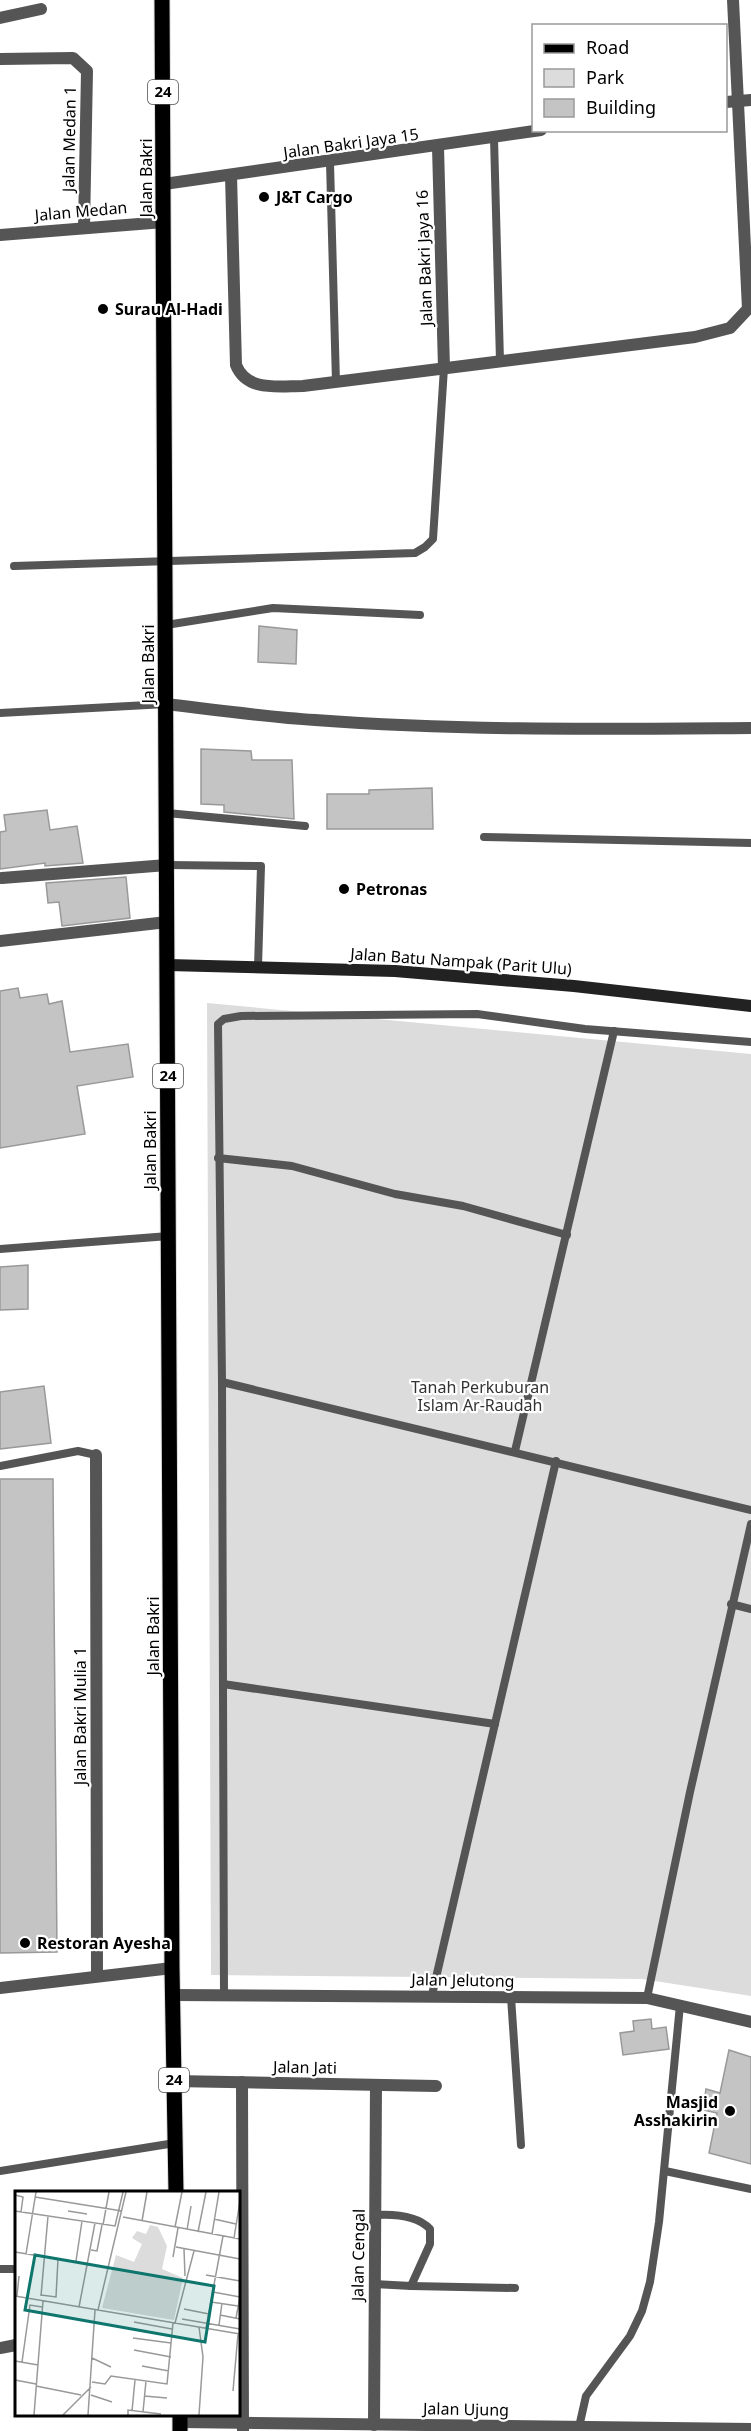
<svg xmlns="http://www.w3.org/2000/svg" width="751" height="2431" font-family="'Noto Sans',sans-serif">
<style>
.green{fill:#dcdcdc}
.building{fill:#c4c4c4;stroke:#999;stroke-width:1.5}
.lines{fill:none;stroke-linecap:round;stroke-linejoin:round}
.primary-casing{stroke:#dbdbdb;stroke-width:17}
.lane{stroke:#555;stroke-width:8}
.street{stroke:#555;stroke-width:12}
.secondary{stroke:#222;stroke-width:12}
.primary{stroke:#000;stroke-width:15}
.poi-dot{fill:#000;stroke:#fff;stroke-width:2}
.labels{text-anchor:middle;stroke-width:4.5;stroke-linejoin:round;paint-order:stroke}
.shield{fill:#fff;stroke:#4c4c4c;stroke-width:1.5}
.shield-label{font-size:15px;font-weight:bold;fill:#000}
.street-label{font-size:16px;fill:#000;stroke:#fff}
.poi-label{font-size:16px;font-weight:bold;fill:#000;stroke:#fff;text-anchor:start}
.park-label{font-size:16px;fill:#333;stroke:#fff}
.inset-road{fill:none;stroke:#999;stroke-width:1.5}
.view{fill:#0f766e;fill-opacity:0.15;stroke:#0f766e;stroke-width:3}
.inset-edge{fill:none;stroke:#000;stroke-width:3}
</style>
<rect width="100%" height="100%" fill="#fff"/>
<polygon class="green" points="207,1003 751,1054 751,1996 642,1979 211,1975"/>
<g class="building">
<polygon points="259,626 297,630 296,664 258,662"/>
<polygon points="201,749 251,751 252,760 292,760 294,819 224,812 224,805 201,804"/>
<polygon points="432,788 433,829 327,829 327,794 369,794 369,790"/>
<polygon points="47,810 50,830 77,826 83,863 45,866 45,863 0,869 0,832 6,831 4,815"/>
<polygon points="126,877 130,918 62,926 59,902 48,903 46,883"/>
<polygon points="18,988 20,998 47,994 49,1004 62,1001 70,1052 128,1044 133,1077 77,1086 85,1134 0,1148 0,991"/>
<polygon points="28,1265 28,1309 0,1310 0,1267"/>
<polygon points="44,1386 51,1443 0,1449 0,1392"/>
<polygon points="0,1479 53,1479 57,1952 0,1953"/>
<polygon points="651,2019 652,2029 666,2027 669,2049 623,2055 620,2033 634,2031 633,2021"/>
<polygon points="729,2050 751,2057 751,2164 709,2153 717,2113 703,2110 706,2089 720,2093"/>
</g>
<g class="lines">
<g class="primary-casing">
<g id="primary">
<polyline points="162,0 172,1968 176,2192"/>
<polyline points="180,2414 180,2431"/>
</g>
</g>
<g class="lane">
<polyline points="494,138 500,361"/>
<polyline points="330,163 336,382"/>
<polyline points="14,566 415,553 425,547 433,539 444,368"/>
<polyline points="166,625 273,608 420,615"/>
<polyline points="0,713 166,704"/>
<polyline points="167,813 305,826"/>
<polyline points="484,837 751,843"/>
<polyline points="167,865 261,866 258,967"/>
<polyline points="218,1158 292,1166 395,1194 463,1206 567,1235"/>
<polyline points="0,1249 169,1236"/>
<polyline points="222,1382 751,1510"/>
<polyline points="515,1451 614,1031"/>
<polyline points="0,1466 78,1451 96,1455"/>
<polyline points="731,1604 751,1609"/>
<polyline points="223,1684 495,1724"/>
<polyline points="432,1995 556,1461"/>
<polyline points="224,1996 222,1382 218,1024 224,1019 241,1016 477,1014 585,1029 751,1042"/>
<polyline points="511,1997 521,2145"/>
<polyline points="647,1998 690,1792 751,1524"/>
<polyline points="0,2171 175,2143"/>
<polyline points="665,2171 751,2189"/>
<polyline points="0,2269 16,2269"/>
<path d="M 374,2284 L 411,2286 L 430,2244 L 430,2229 C 417,2215 393,2214 375,2215"/>
<polyline points="411,2286 515,2288"/>
<polyline points="579,2427 586,2396 630,2336 642,2311 650,2282 659,2222 680,2005"/>
</g>
<g class="street">
<polyline points="0,18 41,9"/>
<polyline points="0,59 73,58 87,71 84,227"/>
<polyline points="726,102 751,100"/>
<polyline points="438,147 444,368"/>
<path d="M 231,175 L 236,365 C 247,392 278,386 303,386 L 695,337 L 730,328 L 748,309 L 733,0"/>
<polyline points="164,184 541,130"/>
<polyline points="0,235 164,222"/>
<path d="M 166,704 C 216,710 266,717 315,720 C 460,731 606,729 751,728"/>
<polyline points="2,878 167,865"/>
<polyline points="0,941 167,922"/>
<polyline points="96,1455 97,1976"/>
<polyline points="0,1988 172,1968"/>
<polyline points="172,1995 647,1998 751,2022"/>
<polyline points="174,2081 436,2086"/>
<polyline points="242,2082 243,2430"/>
<polyline points="0,2348 16,2345"/>
<polyline points="180,2422 751,2429"/>
<polyline points="374,2425 376,2085"/>
</g>
<polyline class="secondary" points="168,965 395,971 574,986 751,1006"/>
<use href="#primary" class="primary"/>
</g>
<g class="poi-dot">
<circle cx="264" cy="197" r="6"/>
<circle cx="103" cy="309" r="6"/>
<circle cx="344" cy="889" r="6"/>
<circle cx="25" cy="1943" r="6"/>
<circle cx="730" cy="2111" r="6"/>
</g>
<g class="labels">
<g class="shield">
<rect x="148" y="80" width="30" height="24" rx="4.5"/>
<rect x="153" y="1064" width="30" height="24" rx="4.5"/>
<rect x="159" y="2068" width="30" height="24" rx="4.5"/>
</g>
<g class="shield-label">
<text x="163" y="97">24</text>
<text x="168" y="1081">24</text>
<text x="174" y="2085">24</text>
</g>
<g class="street-label">
<text transform="translate(69 139) rotate(-89)" y="6">Jalan Medan 1</text>
<text transform="translate(351 143) rotate(-8)" y="6">Jalan Bakri Jaya 15</text>
<text transform="translate(146 178) rotate(-90)" y="6">Jalan Bakri</text>
<text transform="translate(81 211) rotate(-5)" y="6">Jalan Medan</text>
<text transform="translate(424 258) rotate(-92)" y="6">Jalan Bakri Jaya 16</text>
<text transform="translate(148 664) rotate(-90)" y="6">Jalan Bakri</text>
<text transform="translate(461 961) rotate(4)" y="6">Jalan Batu Nampak (Parit Ulu)</text>
<text transform="translate(150 1150) rotate(-90)" y="6">Jalan Bakri</text>
<text transform="translate(153 1636) rotate(-90)" y="6">Jalan Bakri</text>
<text transform="translate(80 1716) rotate(-90)" y="6">Jalan Bakri Mulia 1</text>
<text transform="translate(463 1980) rotate(1)" y="6">Jalan Jelutong</text>
<text transform="translate(305 2067) rotate(1)" y="6">Jalan Jati</text>
<text transform="translate(358 2255) rotate(-89)" y="6">Jalan Cengal</text>
<text transform="translate(466 2409) rotate(1)" y="6">Jalan Ujung</text>
</g>
<g class="poi-label">
<text x="276" y="203">J&amp;T Cargo</text>
<text x="115" y="315">Surau Al-Hadi</text>
<text x="356" y="895">Petronas</text>
<text x="37" y="1949">Restoran Ayesha</text>
<text x="718" y="2108" text-anchor="end">Masjid<tspan x="718" dy="18">Asshakirin</tspan></text>
</g>
<g class="park-label">
<text x="480" y="1393">Tanah Perkuburan<tspan x="480" dy="18">Islam Ar-Raudah</tspan></text>
</g>
</g>
<g transform="translate(15 2191)">
<rect width="225" height="225" fill="#fff"/>
<path d="M 135,34 L 143,36 L 152,55 L 147,78 L 168,87 L 159,129 L 87,117 L 101,64 L 119,71 L 127,53 L 117,47 L 122,40 L 131,43 Z" fill="#dcdcdc"/>
<path class="inset-road" d="M 0,4 L 8,6 L 6,21M 20,6 L 107,20M 0,20 L 100,35 L 108,1M 53,20 L 72,23M 108,26 L 225,48M 199,28 L 221,33M 127,30 L 132,1M 88,34 L 94,1M 160,36 L 167,1M 172,39 L 176,15M 183,41 L 191,1M 197,43 L 204,1M 219,47 L 225,10M 161,56 L 225,68M 169,58 L 170,85M 76,59 L 82,60 L 87,34M 0,61 L 43,68 L 41,106 L 26,104M 11,63 L 21,1M 158,66 L 163,37M 61,70 L 67,30M 191,84 L 225,90M 198,101 L 225,106M 0,105 L 225,143M 2,105 L 4,85M 26,105 L 33,25M 196,111 L 223,115M 64,116 L 80,32M 169,118 L 194,123M 83,119 L 111,1M 205,124 L 225,128M 221,127 L 225,106M 167,128 L 225,138M 119,131 L 157,138M 160,132 L 179,60M 204,134 L 207,112M 184,136 L 188,166 L 184,224M 191,137 L 208,45M 118,147 L 156,152M 119,159 L 156,166M 77,167 L 96,176M 0,170 L 23,174M 7,171 L 15,114 L 27,116M 127,175 L 154,180M 0,189 L 21,193M 77,191 L 90,193 L 96,185 L 152,193 L 158,132M 21,195 L 66,204M 218,200 L 223,143M 76,204 L 97,211M 129,205 L 152,207M 117,220 L 120,189M 128,221 L 131,190M 19,224 L 28,110M 48,224 L 76,196M 73,224 L 80,119M 113,224 L 113,219 L 146,223"/>
<path class="view" d="M 20,64 L 199,95 L 190,151 L 10,119 Z"/>
<rect width="225" height="225" class="inset-edge"/>
</g>
<rect x="532" y="24" width="195" height="108" fill="#ffffff" stroke="#999999" stroke-width="1.5"/>
<rect x="544" y="44" width="30" height="9" fill="#000000" stroke="#999999" stroke-width="1.5"/>
<text x="586" y="54" font-size="18" fill="#000000">Road</text>
<rect x="544" y="69" width="30" height="18" fill="#dcdcdc" stroke="#999999" stroke-width="1.5"/>
<text x="586" y="84" font-size="18" fill="#000000">Park</text>
<rect x="544" y="99" width="30" height="18" fill="#c4c4c4" stroke="#999999" stroke-width="1.5"/>
<text x="586" y="114" font-size="18" fill="#000000">Building</text>
</svg>
